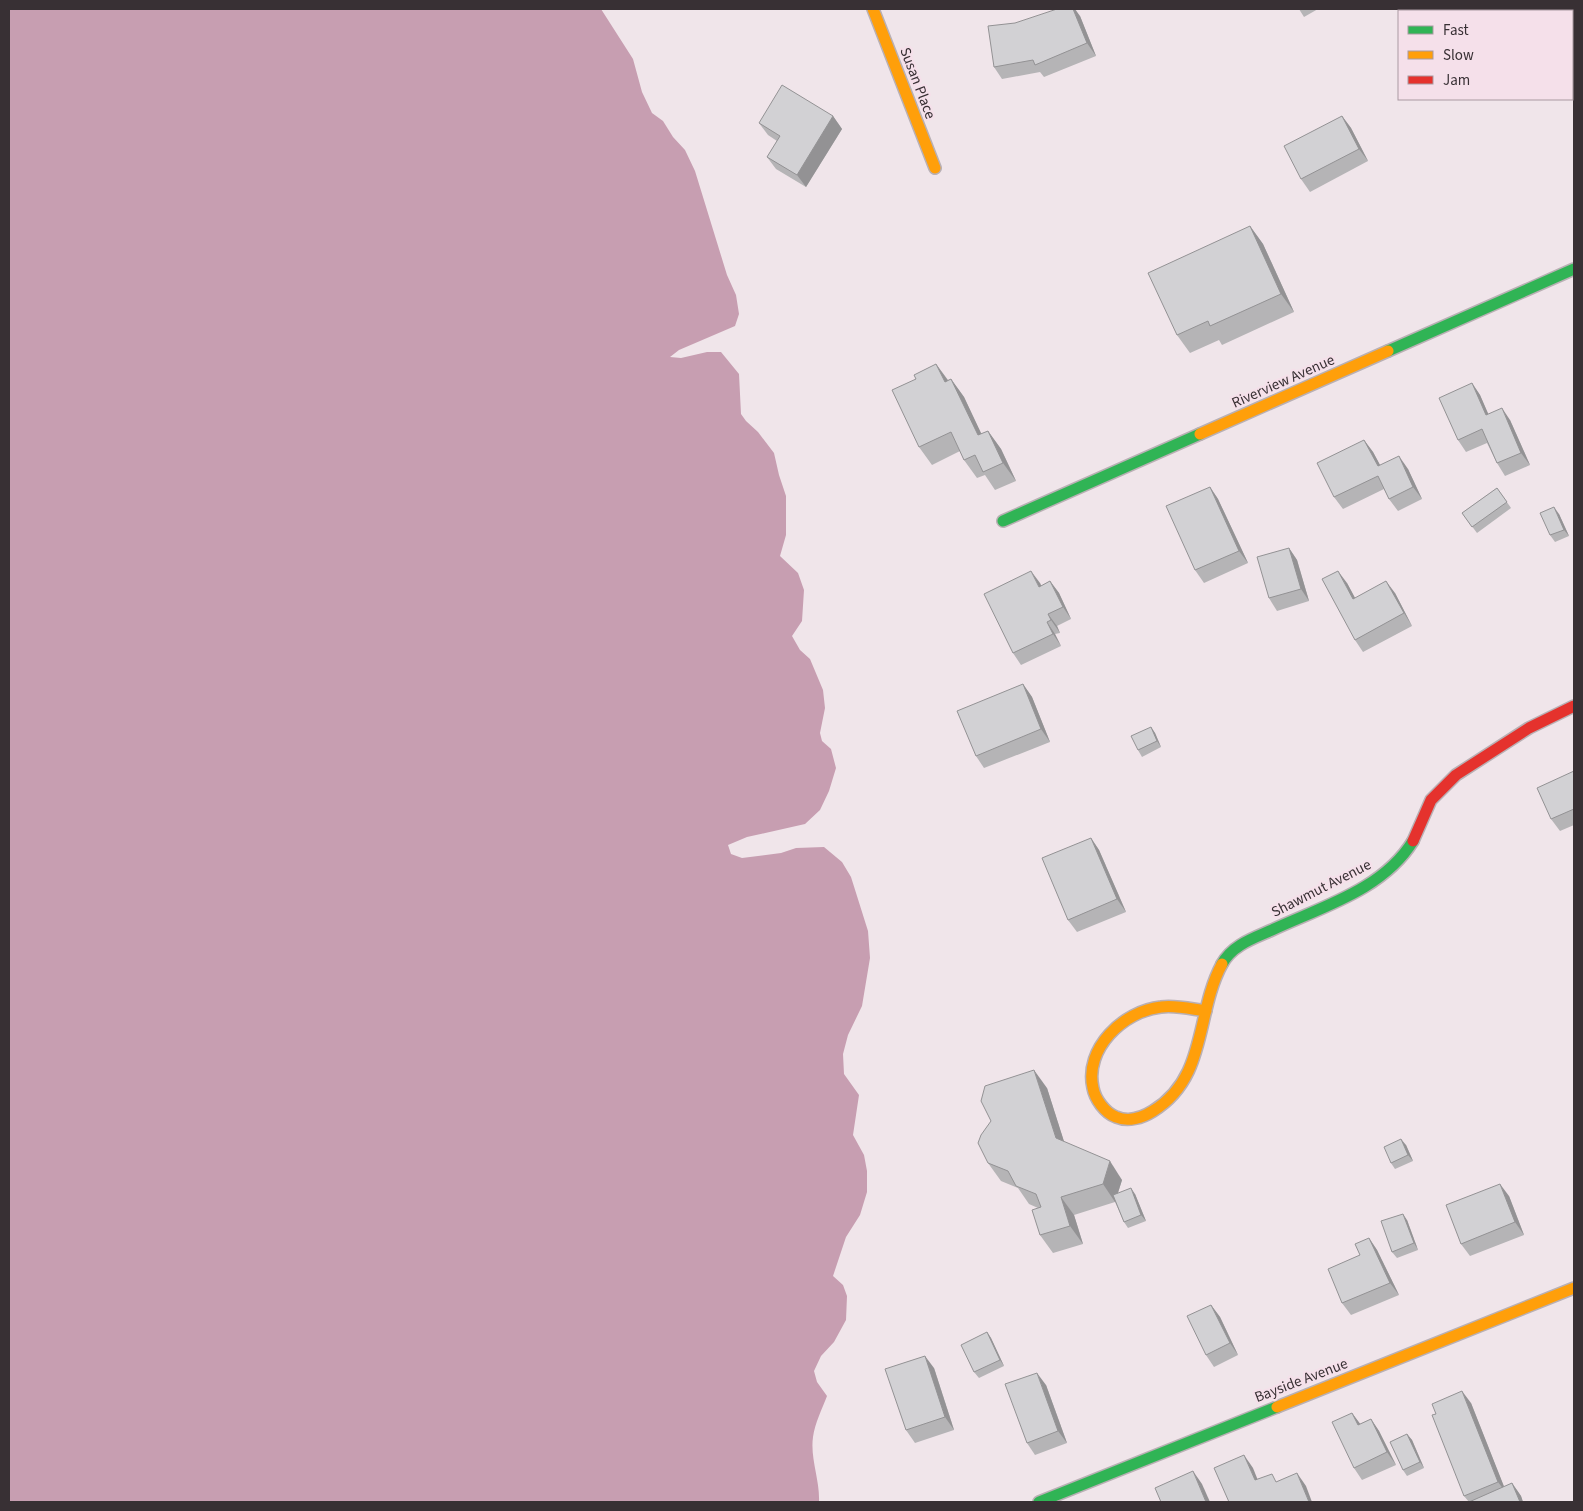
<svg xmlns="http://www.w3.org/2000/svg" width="1583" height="1511" font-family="'Source Sans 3',sans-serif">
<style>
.water{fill:#c79eb1}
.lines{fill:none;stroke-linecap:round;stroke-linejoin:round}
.fast-casing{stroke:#b9b0b4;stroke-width:14}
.slow-casing{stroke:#b9b0b4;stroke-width:14}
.jam-casing{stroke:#b9b0b4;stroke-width:14}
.fast{stroke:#30b455;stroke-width:11}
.slow{stroke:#ff9f0a;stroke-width:11}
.jam{stroke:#e5322d;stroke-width:11}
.wall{fill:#b5b4b6}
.shaded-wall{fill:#939294}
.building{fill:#d2d1d4;stroke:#939294}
.labels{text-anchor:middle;stroke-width:4.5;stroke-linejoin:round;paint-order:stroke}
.street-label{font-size:15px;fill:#383034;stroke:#f5e0ea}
</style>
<rect width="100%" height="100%" fill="#f0e5ea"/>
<path class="water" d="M 9,9 L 601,9 L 633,59 L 642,92 L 652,113 L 663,121 L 673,137 L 685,150 L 695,171 L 727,275 L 736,295 L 739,314 L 735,326 L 679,350 L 670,357 L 681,358 L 707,352 L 721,352 L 739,374 L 741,414 L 746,421 L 758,432 L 774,453 L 779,475 L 786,496 L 786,535 L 780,556 L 798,573 L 804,590 L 802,621 L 792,636 L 800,650 L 810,659 L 823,690 L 825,708 L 820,733 L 822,741 L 831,749 L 836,768 L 829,791 L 820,810 L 805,824 L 747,837 L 728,845 L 731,854 L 742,858 L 781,853 L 796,848 L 824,847 L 842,862 L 851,877 L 868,931 L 870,958 L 862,1006 L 848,1035 L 843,1054 L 844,1074 L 859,1095 L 853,1135 L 864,1155 L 867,1171 L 867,1192 L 860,1215 L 846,1237 L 833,1276 L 843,1285 L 847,1296 L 846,1320 L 834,1342 L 821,1356 L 814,1371 L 817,1382 L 827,1396 C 822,1409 815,1423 813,1437 C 810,1459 820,1480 819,1502 L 9,1502 Z"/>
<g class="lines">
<g class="fast-casing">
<g id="fast">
<polyline points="1388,351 1574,269"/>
<polyline points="1003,521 1200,434"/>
<path d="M 1222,964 C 1232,945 1254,938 1272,930 C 1321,907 1383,890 1413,841"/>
<polyline points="1039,1502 1277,1407"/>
</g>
</g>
<g class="slow-casing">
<g id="slow">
<polyline points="873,9 935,168"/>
<polyline points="1200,434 1388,351"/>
<path d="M 1206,1011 C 1191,1009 1176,1005 1161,1007 C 1123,1011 1084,1049 1093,1088 C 1095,1099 1105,1113 1116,1117 C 1128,1122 1142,1118 1153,1111 C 1208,1077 1195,1014 1222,964"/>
<polyline points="1277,1407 1574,1288"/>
</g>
</g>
<g class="jam-casing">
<polyline id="jam" points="1413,841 1431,800 1456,775 1529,728 1574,706"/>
</g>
<use href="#fast" class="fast"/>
<use href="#slow" class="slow"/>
<use href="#jam" class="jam"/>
</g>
<g class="wall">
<polygon points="1299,9 1318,9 1304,17"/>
<polygon points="1080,16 1096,56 1044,77 1040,72 1002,79 994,67 1015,23"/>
<polygon points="833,116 842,129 806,187 776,169 767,157 777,141 768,135 759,123"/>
<polygon points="1342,116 1351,128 1368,161 1310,192 1301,179"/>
<polygon points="1250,226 1263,244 1294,312 1222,345 1219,340 1190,353 1177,335"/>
<polygon points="936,364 948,380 951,379 964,397 981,434 988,431 1001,449 1016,481 995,490 985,475 977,478 964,460 960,451 932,465 919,447 916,379"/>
<polygon points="1472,383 1480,395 1488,414 1510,420 1530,465 1505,476 1497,463 1487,443 1466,452 1458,440"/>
<polygon points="1364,440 1373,452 1380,465 1408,469 1422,499 1398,511 1389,499 1384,489 1343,509 1334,497"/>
<polygon points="1210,487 1218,499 1248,563 1204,583 1195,570"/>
<polygon points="1497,488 1511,508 1477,533 1462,513"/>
<polygon points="1559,514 1569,536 1555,542 1550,535"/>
<polygon points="1289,548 1297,560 1309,601 1277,611 1269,598"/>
<polygon points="1050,581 1059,593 1071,619 1057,626 1060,633 1055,634 1061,646 1021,665 1013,653 1040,583 1041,586"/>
<polygon points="1347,583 1355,598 1395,593 1412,626 1363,652 1355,640"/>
<polygon points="1023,684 1032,697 1050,742 984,768 976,756"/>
<polygon points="1151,727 1155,733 1161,747 1142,757 1138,750"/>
<polygon points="1574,771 1574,825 1560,831 1551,819"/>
<polygon points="1091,838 1099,850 1126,912 1077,932 1068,920"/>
<polygon points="1047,1088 1064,1142 1122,1180 1118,1193 1135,1194 1146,1221 1128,1228 1124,1222 1115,1202 1074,1215 1083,1244 1053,1253 1040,1235 1038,1208 1029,1204 1018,1188 1001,1181 988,1163"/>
<polygon points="1406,1145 1413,1161 1395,1169 1391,1163"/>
<polygon points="1509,1196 1524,1235 1470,1256 1461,1244"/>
<polygon points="1407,1220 1418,1250 1397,1258 1392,1252"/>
<polygon points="1369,1238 1377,1250 1399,1295 1351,1315 1342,1303 1360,1255"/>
<polygon points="1211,1305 1220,1317 1238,1355 1214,1367 1206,1355"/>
<polygon points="987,1332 991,1338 1004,1366 979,1378 974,1372"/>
<polygon points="934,1368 954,1430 915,1443 906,1430"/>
<polygon points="1046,1385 1067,1443 1035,1455 1027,1443"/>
<polygon points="1471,1403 1504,1487 1512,1483 1521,1496 1523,1502 1469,1502 1464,1496"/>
<polygon points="1352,1413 1360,1424 1371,1419 1379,1431 1396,1465 1362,1480 1354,1468"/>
<polygon points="1407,1434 1412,1440 1424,1468 1407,1476 1403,1470"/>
</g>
<g class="shaded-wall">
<polygon points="1073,9 1075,9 1080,16 1096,56 1087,43"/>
<polygon points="833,116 842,129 806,187 797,175"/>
<polygon points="1342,116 1351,128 1368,161 1359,149"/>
<polygon points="1250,226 1263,244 1294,312 1281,294"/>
<polygon points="936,364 949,382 945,382"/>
<polygon points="951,379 964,397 991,454 978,435"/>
<polygon points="1472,383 1480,395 1494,427 1486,415"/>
<polygon points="1502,408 1510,420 1530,465 1521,453"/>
<polygon points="988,431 1001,449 1016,481 1003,463"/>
<polygon points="1364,440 1373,452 1387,478 1378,466"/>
<polygon points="1399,456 1408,469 1422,499 1413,487"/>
<polygon points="1210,487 1218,499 1248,563 1239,551"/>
<polygon points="1554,507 1559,514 1569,536 1564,530"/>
<polygon points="1289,548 1297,560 1309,601 1301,589"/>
<polygon points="1031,571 1040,583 1047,599 1039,587"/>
<polygon points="1338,571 1347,583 1362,611 1353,599"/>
<polygon points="1050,581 1059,593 1071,619 1063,607"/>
<polygon points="1386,581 1395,593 1412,626 1404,613"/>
<polygon points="1048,614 1057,626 1060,633 1051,620"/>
<polygon points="1047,622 1055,634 1061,646 1053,634"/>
<polygon points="1023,684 1032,697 1050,742 1041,729"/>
<polygon points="1151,727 1155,733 1161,747 1157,741"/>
<polygon points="1091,838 1099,850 1126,912 1117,899"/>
<polygon points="1034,1070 1047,1088 1069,1157 1056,1138"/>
<polygon points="1401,1139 1406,1145 1413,1161 1408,1155"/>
<polygon points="1110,1161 1122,1180 1115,1202 1103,1184"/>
<polygon points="1500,1184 1509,1196 1524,1235 1515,1222"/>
<polygon points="1131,1188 1135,1194 1146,1221 1141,1215"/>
<polygon points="1061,1197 1074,1215 1083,1244 1070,1226"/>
<polygon points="1403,1214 1407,1220 1418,1250 1414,1243"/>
<polygon points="1369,1238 1377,1250 1399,1295 1390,1283"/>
<polygon points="1211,1305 1220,1317 1238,1355 1230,1343"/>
<polygon points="987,1332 991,1338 1004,1366 1000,1360"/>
<polygon points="925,1356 934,1368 954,1430 945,1417"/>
<polygon points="1037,1373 1046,1385 1067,1443 1058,1431"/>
<polygon points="1462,1391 1471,1403 1507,1494 1498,1482"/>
<polygon points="1352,1413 1361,1425 1358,1425"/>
<polygon points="1371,1419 1379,1431 1396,1465 1387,1452"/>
<polygon points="1407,1434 1412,1440 1424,1468 1420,1462"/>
<polygon points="1244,1455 1253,1468 1263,1493 1255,1480"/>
<polygon points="1193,1471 1202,1484 1210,1502 1206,1502"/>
<polygon points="1297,1473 1306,1486 1312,1502 1309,1502"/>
<polygon points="1512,1483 1521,1496 1523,1502 1520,1502"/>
</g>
<g class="building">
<polygon points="1057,9 1073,9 1087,43 1035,65 1033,60 994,67 988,26 1015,23"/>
<polygon points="782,85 833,116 797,175 767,157 780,136 759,123"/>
<polygon points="1342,116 1359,149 1301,179 1284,146"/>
<polygon points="1250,226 1281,294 1210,326 1208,321 1177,335 1148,273"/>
<polygon points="936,364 945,382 951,379 978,435 988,431 1003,463 983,472 975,455 964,460 951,432 919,447 892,390 916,379 914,375"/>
<polygon points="1472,383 1486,415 1502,408 1521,453 1497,463 1482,429 1458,440 1439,398"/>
<polygon points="1364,440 1378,466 1399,456 1413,487 1389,499 1378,476 1334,497 1317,463"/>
<polygon points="1210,487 1239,551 1195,570 1166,506"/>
<polygon points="1497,488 1507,502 1472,527 1462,513"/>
<polygon points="1554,507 1564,530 1550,535 1540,513"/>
<polygon points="1289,548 1301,589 1269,598 1257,557"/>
<polygon points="1031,571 1039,587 1050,581 1063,607 1048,614 1051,620 1047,622 1053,634 1013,653 984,594"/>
<polygon points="1338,571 1353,599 1386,581 1404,613 1355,640 1322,579"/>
<polygon points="1023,684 1041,729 976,756 957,711"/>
<polygon points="1151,727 1157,741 1138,750 1131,736"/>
<polygon points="1574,771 1574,809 1551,819 1537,788"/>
<polygon points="1091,838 1117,899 1068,920 1042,858"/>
<polygon points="1034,1070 1056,1138 1110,1161 1103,1184 1061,1197 1070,1226 1040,1235 1032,1210 1041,1207 1036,1194 1016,1186 1008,1171 988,1163 978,1143 981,1135 991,1121 981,1101 985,1086"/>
<polygon points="1401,1139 1408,1155 1391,1163 1384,1147"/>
<polygon points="1500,1184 1515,1222 1461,1244 1446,1205"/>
<polygon points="1131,1188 1141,1215 1124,1222 1113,1195"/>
<polygon points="1403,1214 1414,1243 1392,1252 1381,1221"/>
<polygon points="1369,1238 1390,1283 1342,1303 1328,1269 1360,1255 1355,1244"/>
<polygon points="1211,1305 1230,1343 1206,1355 1187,1316"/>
<polygon points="987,1332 1000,1360 974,1372 961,1345"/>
<polygon points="925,1356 945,1417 906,1430 885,1369"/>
<polygon points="1037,1373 1058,1431 1027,1443 1005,1384"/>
<polygon points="1462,1391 1498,1482 1464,1496 1432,1415 1436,1414 1432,1404"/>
<polygon points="1352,1413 1358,1425 1371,1419 1387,1452 1354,1468 1332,1422"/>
<polygon points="1407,1434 1420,1462 1403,1470 1390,1442"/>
<polygon points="1244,1455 1255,1480 1272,1474 1276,1482 1297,1473 1309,1502 1229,1502 1214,1468"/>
<polygon points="1193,1471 1206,1502 1161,1502 1155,1488"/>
<polygon points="1512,1483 1520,1502 1469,1502"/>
</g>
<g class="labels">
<g class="street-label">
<text transform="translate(918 83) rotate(69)" y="5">Susan Place</text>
<text transform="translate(1283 381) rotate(-24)" y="5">Riverview Avenue</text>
<text transform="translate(1321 888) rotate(-27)" y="5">Shawmut Avenue</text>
<text transform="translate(1301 1380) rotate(-21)" y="5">Bayside Avenue</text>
</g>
</g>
<rect width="1583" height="1511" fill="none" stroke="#383034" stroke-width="20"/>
<rect x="1398" y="10" width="175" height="90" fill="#f5e0ea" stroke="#a99aa1"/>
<rect x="1408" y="26" width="25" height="8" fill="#30b455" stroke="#a99aa1"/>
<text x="1443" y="35" font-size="15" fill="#383034">Fast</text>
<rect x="1408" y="51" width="25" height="8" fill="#ff9f0a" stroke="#a99aa1"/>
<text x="1443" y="60" font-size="15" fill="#383034">Slow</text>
<rect x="1408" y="76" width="25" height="8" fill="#e5322d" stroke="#a99aa1"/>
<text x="1443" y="85" font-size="15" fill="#383034">Jam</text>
</svg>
